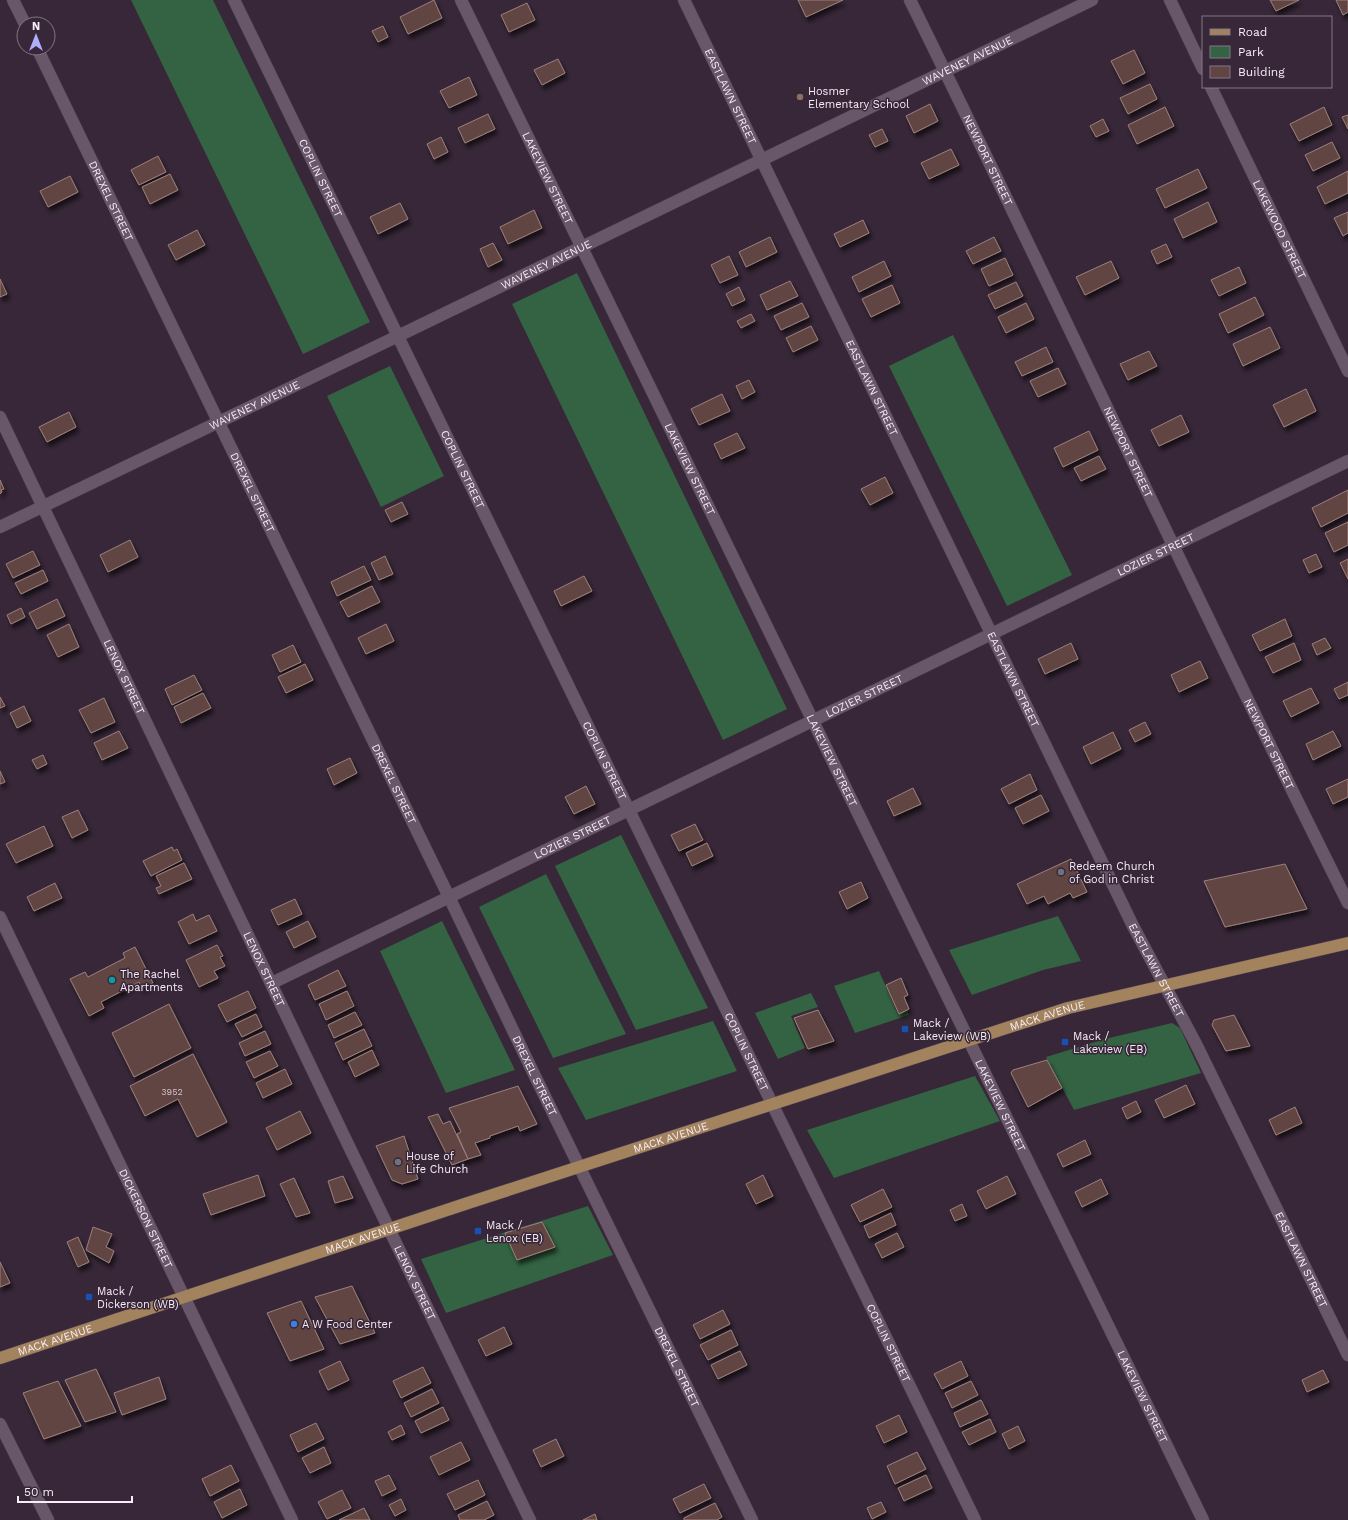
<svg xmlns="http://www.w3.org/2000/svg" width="1348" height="1520" font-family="'Work Sans',sans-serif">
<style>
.green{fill:#336342}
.building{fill:#604543;stroke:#9e807d;filter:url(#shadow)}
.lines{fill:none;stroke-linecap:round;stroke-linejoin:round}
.minor-casing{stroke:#524453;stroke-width:13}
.major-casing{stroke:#524453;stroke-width:13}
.minor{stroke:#685669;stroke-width:12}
.major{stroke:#a2835d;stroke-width:12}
.education-dot{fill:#8d6e63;stroke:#372738;stroke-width:1.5}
.worship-dot{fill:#6b7280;stroke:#372738;stroke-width:1.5}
.culture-dot{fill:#0f9aa8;stroke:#372738;stroke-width:1.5}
.transit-dot{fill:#1a4fb4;stroke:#372738;stroke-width:1.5}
.shop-dot{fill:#3f7fe0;stroke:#372738;stroke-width:1.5}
.labels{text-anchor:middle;stroke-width:3;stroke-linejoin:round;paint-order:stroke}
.number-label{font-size:9px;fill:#d1c2cb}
.street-label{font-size:11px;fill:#f7ecf8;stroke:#372738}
.poi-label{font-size:11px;fill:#f7ecf8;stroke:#372738;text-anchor:start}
</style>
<defs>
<filter id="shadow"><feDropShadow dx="2.5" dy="4.5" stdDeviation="2" flood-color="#0009"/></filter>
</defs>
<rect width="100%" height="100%" fill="#372738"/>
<g class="green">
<polygon points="131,0 213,0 370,322 303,354"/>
<polygon points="577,273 787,709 723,740 512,304"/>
<polygon points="953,335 1072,575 1007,606 889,366"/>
<polygon points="390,366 444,476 381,507 327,396"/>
<polygon points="621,835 708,1008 636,1030 555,866"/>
<polygon points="546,874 626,1034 553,1058 479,907"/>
<polygon points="1058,916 1081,961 1043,970 972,995 949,950"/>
<polygon points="442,921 515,1070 446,1093 380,951"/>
<polygon points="879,971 898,1014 907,1010 909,1015 855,1033 834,986"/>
<polygon points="811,993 818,1007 791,1016 805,1048 778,1059 755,1013"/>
<polygon points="713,1021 737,1071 586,1120 558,1068"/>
<polygon points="1172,1023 1180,1028 1201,1073 1074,1110 1046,1057 1105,1039"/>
<polygon points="975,1076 1000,1121 834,1178 807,1130"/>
<polygon points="588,1206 613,1255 446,1313 421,1259"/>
</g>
<g class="building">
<polygon points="434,0 442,18 408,34 400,17"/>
<polygon points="798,0 843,0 806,17"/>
<polygon points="1270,0 1299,0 1276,11"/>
<polygon points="1336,0 1348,0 1348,12 1343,15"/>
<polygon points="527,3 535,20 509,32 501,15"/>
<polygon points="383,26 388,37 378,42 372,31"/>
<polygon points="1134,50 1145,73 1123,84 1111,61"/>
<polygon points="558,59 565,73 542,85 534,70"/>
<polygon points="469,77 477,95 449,108 440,91"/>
<polygon points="1150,84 1157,99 1128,114 1120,98"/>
<polygon points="930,104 938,121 914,133 906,116"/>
<polygon points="1165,107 1174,126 1137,144 1128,125"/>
<polygon points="1324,107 1332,125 1299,141 1290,124"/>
<polygon points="488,114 495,129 465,143 458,128"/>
<polygon points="1348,115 1348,129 1342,117"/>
<polygon points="1103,119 1109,131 1096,137 1090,126"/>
<polygon points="882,129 888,141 875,147 869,135"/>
<polygon points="441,137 448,152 434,159 427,144"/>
<polygon points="1332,142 1340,158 1313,171 1305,155"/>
<polygon points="951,149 959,165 929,179 921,163"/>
<polygon points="158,156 166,172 139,185 131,170"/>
<polygon points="1198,169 1207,188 1165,208 1156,189"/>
<polygon points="1348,171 1348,193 1325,204 1317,187"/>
<polygon points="170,174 178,190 150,204 142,187"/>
<polygon points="70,176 78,192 48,207 40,191"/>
<polygon points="1208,202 1217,222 1183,238 1174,219"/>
<polygon points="400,203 408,219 378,234 370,217"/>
<polygon points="534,210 542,228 508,244 500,227"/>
<polygon points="1348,212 1348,233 1343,236 1334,218"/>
<polygon points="863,220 869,233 840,247 834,234"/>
<polygon points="197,230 205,245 176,260 168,245"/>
<polygon points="770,237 777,252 746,267 739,252"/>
<polygon points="994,237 1001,251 973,264 966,251"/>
<polygon points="493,243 502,260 488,267 480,249"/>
<polygon points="1166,244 1172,257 1157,264 1151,251"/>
<polygon points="729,256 738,275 720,283 711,265"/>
<polygon points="1005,258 1013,275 989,286 981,269"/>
<polygon points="884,261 891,276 859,292 852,277"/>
<polygon points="1111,261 1119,278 1085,295 1076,277"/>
<polygon points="1239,267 1246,283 1219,296 1211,280"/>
<polygon points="0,279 7,294 0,297"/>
<polygon points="790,281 798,296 767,310 760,295"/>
<polygon points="1016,282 1023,296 995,309 988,295"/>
<polygon points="892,285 900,303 871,317 862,299"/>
<polygon points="739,287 745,300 732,306 726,294"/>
<polygon points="1255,297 1264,315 1228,333 1219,314"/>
<polygon points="802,303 809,317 781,330 774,316"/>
<polygon points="1026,303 1034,319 1006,333 998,317"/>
<polygon points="751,314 755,321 741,328 737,321"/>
<polygon points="811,326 818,340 793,352 786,338"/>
<polygon points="1270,327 1280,348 1243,366 1233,344"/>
<polygon points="1046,347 1053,362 1022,376 1015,362"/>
<polygon points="1149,351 1157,366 1128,380 1120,364"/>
<polygon points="1058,368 1066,384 1038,397 1030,381"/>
<polygon points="749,380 755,392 742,399 736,386"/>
<polygon points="1306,389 1316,411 1284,427 1273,405"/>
<polygon points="722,394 730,411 699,425 691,409"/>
<polygon points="69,412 76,427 47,442 39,427"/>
<polygon points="1181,415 1189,432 1159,446 1151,430"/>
<polygon points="1089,431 1098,450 1063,467 1054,448"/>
<polygon points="737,433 745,448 721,459 714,444"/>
<polygon points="1099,456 1106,469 1081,481 1074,468"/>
<polygon points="885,477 893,493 870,505 861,489"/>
<polygon points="0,480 4,489 1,490 2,492 0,494"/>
<polygon points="1348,490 1348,513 1321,527 1312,508"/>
<polygon points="402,502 408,514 391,522 385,510"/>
<polygon points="1348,522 1348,545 1334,552 1325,533"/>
<polygon points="130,540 138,557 108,572 100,555"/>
<polygon points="33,551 40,565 13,578 6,564"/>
<polygon points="1316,554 1322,567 1309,573 1303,560"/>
<polygon points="385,556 393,574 379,580 371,563"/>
<polygon points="1348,559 1348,579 1340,563"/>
<polygon points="364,566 371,580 337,596 331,582"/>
<polygon points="43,570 48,581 21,594 15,583"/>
<polygon points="584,576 592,591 561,606 554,591"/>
<polygon points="372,586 380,602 348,617 340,602"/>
<polygon points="57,599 65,616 37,629 29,613"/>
<polygon points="21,608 25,617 11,624 7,615"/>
<polygon points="1285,619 1292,636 1260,651 1252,635"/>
<polygon points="69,624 79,647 58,657 47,635"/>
<polygon points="386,624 394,641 366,654 358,638"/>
<polygon points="1325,638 1331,648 1317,655 1312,644"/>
<polygon points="1071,643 1078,659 1045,674 1038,659"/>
<polygon points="1294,643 1301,660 1273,673 1265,657"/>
<polygon points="293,645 301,662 280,672 272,655"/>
<polygon points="1200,661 1208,678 1179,692 1171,675"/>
<polygon points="305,664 313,680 286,693 278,677"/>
<polygon points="194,675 202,690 172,705 165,689"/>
<polygon points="1348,682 1348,695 1339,699 1334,689"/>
<polygon points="1311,688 1319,703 1291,717 1283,701"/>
<polygon points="203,693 211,708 181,723 174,707"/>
<polygon points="0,697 5,706 0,708"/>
<polygon points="104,698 115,722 91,733 79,710"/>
<polygon points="24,706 31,721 17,728 10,713"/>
<polygon points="1145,722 1151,734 1135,742 1129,730"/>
<polygon points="119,731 128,748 102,760 94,743"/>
<polygon points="1333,731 1341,746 1313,760 1306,744"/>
<polygon points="1113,732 1121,749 1091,764 1083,747"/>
<polygon points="43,755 47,764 37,769 32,760"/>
<polygon points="350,758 357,773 334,785 327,769"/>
<polygon points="0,771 5,782 0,784"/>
<polygon points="1030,774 1037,790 1009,804 1001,789"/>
<polygon points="1348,779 1348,797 1333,804 1326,789"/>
<polygon points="586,786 595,804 574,814 565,797"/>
<polygon points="913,788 921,804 894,816 887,801"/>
<polygon points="1041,795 1049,811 1023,824 1015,808"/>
<polygon points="78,810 88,830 72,838 62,817"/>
<polygon points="695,824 703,840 679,851 671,835"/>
<polygon points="44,826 53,846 16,863 6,844"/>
<polygon points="707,843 713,856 692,866 686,853"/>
<polygon points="172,847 174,851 177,849 182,860 151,876 143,861"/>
<polygon points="1071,859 1087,892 1073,898 1070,893 1048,904 1044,896 1027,904 1017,884"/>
<polygon points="184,863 192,879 159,894 156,888 161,886 156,876"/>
<polygon points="1285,864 1307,909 1225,927 1204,881"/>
<polygon points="861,882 868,898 847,909 839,892"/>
<polygon points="55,883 62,898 34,911 27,897"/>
<polygon points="295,899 302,914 278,925 271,910"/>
<polygon points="193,914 196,921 209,915 217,931 189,944 178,922"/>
<polygon points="308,921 316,937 294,948 286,932"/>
<polygon points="217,945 223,956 220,957 225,966 214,971 218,978 199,987 186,960"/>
<polygon points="135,947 153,983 142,988 139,982 101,1002 104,1008 89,1016 70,979 85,972 88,977 125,958 123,953"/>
<polygon points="338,970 346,986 315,1000 308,985"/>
<polygon points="901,978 908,995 904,997 909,1009 899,1014 886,985"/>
<polygon points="248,991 256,1008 227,1022 218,1005"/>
<polygon points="347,991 354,1006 326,1020 319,1004"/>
<polygon points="169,1004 191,1048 134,1077 112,1033"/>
<polygon points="818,1010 834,1041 808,1049 794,1018"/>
<polygon points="355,1012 362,1025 334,1038 328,1025"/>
<polygon points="256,1014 262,1027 242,1037 235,1024"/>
<polygon points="1234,1015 1250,1046 1226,1051 1212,1025 1214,1020"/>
<polygon points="364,1029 372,1046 343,1060 335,1043"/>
<polygon points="265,1031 271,1044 245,1056 239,1043"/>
<polygon points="372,1050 379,1065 355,1077 348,1062"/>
<polygon points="270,1051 278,1066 254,1078 246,1062"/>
<polygon points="193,1054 227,1122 197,1137 178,1099 145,1116 130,1086"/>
<polygon points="1047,1060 1062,1088 1028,1107 1011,1073 1013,1070"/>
<polygon points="285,1069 292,1084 263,1098 256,1083"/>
<polygon points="1186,1085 1195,1104 1164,1118 1155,1100"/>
<polygon points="518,1086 537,1124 520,1131 518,1126 490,1136 490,1138 475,1143 481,1155 468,1159 457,1134 461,1132 449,1108"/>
<polygon points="1136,1101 1141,1112 1127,1119 1122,1108"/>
<polygon points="1295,1107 1302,1123 1276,1135 1269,1120"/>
<polygon points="300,1111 311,1133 277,1150 266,1128"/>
<polygon points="438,1114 443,1124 450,1121 468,1159 452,1165 428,1117"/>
<polygon points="404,1136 418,1179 402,1184 392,1180 376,1146"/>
<polygon points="1085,1140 1091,1154 1063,1167 1057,1154"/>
<polygon points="258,1175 265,1196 211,1215 203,1194"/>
<polygon points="763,1175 773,1196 756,1204 746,1184"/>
<polygon points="343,1176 353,1198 335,1203 328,1181"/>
<polygon points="1007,1176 1016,1194 986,1209 977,1191"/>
<polygon points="294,1178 310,1213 296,1217 280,1184"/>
<polygon points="1101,1179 1108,1194 1082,1207 1075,1192"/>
<polygon points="883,1189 892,1207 860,1222 851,1205"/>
<polygon points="962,1204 967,1216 955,1221 950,1210"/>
<polygon points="891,1213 896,1225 869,1238 864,1226"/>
<polygon points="542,1222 555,1247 517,1260 505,1233"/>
<polygon points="93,1227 112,1234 106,1247 114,1251 109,1263 86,1250"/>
<polygon points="897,1233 904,1247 882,1258 875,1244"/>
<polygon points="78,1237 89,1262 78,1267 67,1242"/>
<polygon points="0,1262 10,1283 0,1287"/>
<polygon points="352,1286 375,1333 340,1344 315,1297"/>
<polygon points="301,1301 324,1349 290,1361 267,1313"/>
<polygon points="723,1310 730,1324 700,1339 693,1325"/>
<polygon points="504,1327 512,1344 486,1356 478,1340"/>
<polygon points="731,1330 738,1345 708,1360 700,1345"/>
<polygon points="740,1351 747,1365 718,1379 711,1365"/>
<polygon points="340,1361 349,1380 328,1390 319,1371"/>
<polygon points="961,1361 968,1376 942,1389 934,1374"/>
<polygon points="423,1367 431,1383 401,1398 393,1381"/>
<polygon points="96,1369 116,1412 85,1422 65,1380"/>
<polygon points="1323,1370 1329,1382 1307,1392 1302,1380"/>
<polygon points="159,1377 166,1399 122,1415 114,1393"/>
<polygon points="58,1381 81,1426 44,1439 23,1393"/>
<polygon points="971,1381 978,1395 952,1408 945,1393"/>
<polygon points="432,1389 439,1403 411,1417 404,1403"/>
<polygon points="981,1400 988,1414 960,1427 954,1413"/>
<polygon points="443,1407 449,1420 421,1433 415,1421"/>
<polygon points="899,1415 907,1432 884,1443 876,1426"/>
<polygon points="990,1419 996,1432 969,1445 962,1432"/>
<polygon points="316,1423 324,1439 298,1452 290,1435"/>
<polygon points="401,1425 405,1434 392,1440 388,1432"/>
<polygon points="1018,1426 1025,1441 1009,1449 1002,1434"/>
<polygon points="556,1439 564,1456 541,1467 533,1450"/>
<polygon points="461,1442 470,1460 439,1475 430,1457"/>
<polygon points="324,1447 331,1463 310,1473 302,1458"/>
<polygon points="917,1452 926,1469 895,1484 887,1466"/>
<polygon points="231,1465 239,1481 210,1496 202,1479"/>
<polygon points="389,1475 396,1489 382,1496 375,1481"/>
<polygon points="926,1475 932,1488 904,1501 898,1488"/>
<polygon points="478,1480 485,1495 455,1510 447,1494"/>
<polygon points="704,1484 711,1498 680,1513 673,1499"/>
<polygon points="240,1489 247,1505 222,1518 214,1502"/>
<polygon points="342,1490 351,1508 327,1519 318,1502"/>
<polygon points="401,1499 406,1510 395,1516 389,1505"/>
<polygon points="487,1501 494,1515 484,1520 460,1520 458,1515"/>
<polygon points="881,1502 886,1512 872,1519 867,1508"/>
<polygon points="715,1503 722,1517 717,1520 684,1520 684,1518"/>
<polygon points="364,1508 370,1520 339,1520"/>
<polygon points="595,1514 597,1520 583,1520"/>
</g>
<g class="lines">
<g class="minor-casing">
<g id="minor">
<polyline points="13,0 25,24"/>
<path id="s1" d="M 234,0 L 975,1520"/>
<path id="s2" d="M 461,0 L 1203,1520"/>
<path id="s3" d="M 684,0 L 1133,926 L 1196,1044 L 1348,1355"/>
<path id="s4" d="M 910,0 C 1058,300 1198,604 1348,903"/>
<polyline points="1170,0 1203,69"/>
<path id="s5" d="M 37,48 L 449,897 L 532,1070 L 752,1520"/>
<path id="s6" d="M 1211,87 L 1348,371"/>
<path id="s7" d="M 0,417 L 344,1136 L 530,1520"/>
<path id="s8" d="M 0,527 L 398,336 L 1092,0"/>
<path id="s9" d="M 0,917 L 292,1520"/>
<path id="s10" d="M 272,983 L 1348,461"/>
<polyline points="0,1424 48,1520"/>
</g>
</g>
<g class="major-casing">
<g id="major">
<path id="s11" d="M 0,1358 L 468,1203 L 1068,1008 L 1348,943"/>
</g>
</g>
<use href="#minor" class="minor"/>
<use href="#major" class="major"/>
</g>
<circle class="education-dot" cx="800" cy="97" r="4"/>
<g class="worship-dot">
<circle cx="1061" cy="872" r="4"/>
<circle cx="398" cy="1162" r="4"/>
</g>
<circle class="culture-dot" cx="112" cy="980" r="4"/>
<g class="transit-dot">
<rect x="901" y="1025" width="8" height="8" rx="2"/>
<rect x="1061" y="1038" width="8" height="8" rx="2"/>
<rect x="474" y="1227" width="8" height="8" rx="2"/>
<rect x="85" y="1293" width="8" height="8" rx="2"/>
</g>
<circle class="shop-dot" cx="294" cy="1324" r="4"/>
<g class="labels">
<g class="number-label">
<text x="172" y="1095">3952</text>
</g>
<g class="street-label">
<text dy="4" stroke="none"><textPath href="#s8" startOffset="1074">WAVENEY AVENUE</textPath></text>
<text dy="4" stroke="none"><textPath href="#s3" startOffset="107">EASTLAWN STREET</textPath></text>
<text dy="4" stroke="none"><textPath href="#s4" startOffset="178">NEWPORT STREET</textPath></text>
<text dy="4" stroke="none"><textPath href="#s1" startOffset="198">COPLIN STREET</textPath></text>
<text dy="4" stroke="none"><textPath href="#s2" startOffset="198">LAKEVIEW STREET</textPath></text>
<text dy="4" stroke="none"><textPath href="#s5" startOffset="170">DREXEL STREET</textPath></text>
<text dy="4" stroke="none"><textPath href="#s6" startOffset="158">LAKEWOOD STREET</textPath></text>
<text dy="4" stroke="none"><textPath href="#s8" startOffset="606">WAVENEY AVENUE</textPath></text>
<text dy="4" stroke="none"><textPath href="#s3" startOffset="431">EASTLAWN STREET</textPath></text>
<text dy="4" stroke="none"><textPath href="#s8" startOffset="282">WAVENEY AVENUE</textPath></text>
<text dy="4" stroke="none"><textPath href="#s4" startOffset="502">NEWPORT STREET</textPath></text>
<text dy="4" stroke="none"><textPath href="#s1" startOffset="522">COPLIN STREET</textPath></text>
<text dy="4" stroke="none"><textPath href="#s2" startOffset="522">LAKEVIEW STREET</textPath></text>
<text dy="4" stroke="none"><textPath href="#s5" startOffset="494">DREXEL STREET</textPath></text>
<text dy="4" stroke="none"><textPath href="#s10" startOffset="982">LOZIER STREET</textPath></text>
<text dy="4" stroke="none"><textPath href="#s7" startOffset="288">LENOX STREET</textPath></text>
<text dy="4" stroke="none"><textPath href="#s3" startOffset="755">EASTLAWN STREET</textPath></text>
<text dy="4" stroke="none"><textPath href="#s10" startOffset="658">LOZIER STREET</textPath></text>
<text dy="4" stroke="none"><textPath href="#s4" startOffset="826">NEWPORT STREET</textPath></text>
<text dy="4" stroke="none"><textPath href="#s1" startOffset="846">COPLIN STREET</textPath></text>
<text dy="4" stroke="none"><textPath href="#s2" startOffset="846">LAKEVIEW STREET</textPath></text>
<text dy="4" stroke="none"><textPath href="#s5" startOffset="818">DREXEL STREET</textPath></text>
<text dy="4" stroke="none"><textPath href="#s10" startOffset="334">LOZIER STREET</textPath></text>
<text dy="4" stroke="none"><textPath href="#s7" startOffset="612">LENOX STREET</textPath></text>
<text dy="4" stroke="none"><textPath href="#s3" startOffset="1079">EASTLAWN STREET</textPath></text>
<text dy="4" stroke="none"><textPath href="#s11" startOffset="1102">MACK AVENUE</textPath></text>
<text dy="4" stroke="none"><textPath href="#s1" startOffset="1170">COPLIN STREET</textPath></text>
<text dy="4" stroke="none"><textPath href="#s5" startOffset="1142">DREXEL STREET</textPath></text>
<text dy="4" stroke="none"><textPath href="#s2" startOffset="1230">LAKEVIEW STREET</textPath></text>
<text dy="4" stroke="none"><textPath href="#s11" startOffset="706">MACK AVENUE</textPath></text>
<text dy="4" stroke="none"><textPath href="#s9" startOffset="335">DICKERSON STREET</textPath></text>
<text dy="4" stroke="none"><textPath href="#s11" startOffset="382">MACK AVENUE</textPath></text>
<text dy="4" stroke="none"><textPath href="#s3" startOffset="1403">EASTLAWN STREET</textPath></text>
<text dy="4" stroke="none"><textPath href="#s7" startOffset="960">LENOX STREET</textPath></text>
<text dy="4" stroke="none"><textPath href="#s11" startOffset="58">MACK AVENUE</textPath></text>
<text dy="4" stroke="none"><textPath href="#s1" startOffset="1494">COPLIN STREET</textPath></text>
<text dy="4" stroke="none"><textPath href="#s5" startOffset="1466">DREXEL STREET</textPath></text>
<text dy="4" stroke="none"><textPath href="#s2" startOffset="1554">LAKEVIEW STREET</textPath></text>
</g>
<g class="poi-label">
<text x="808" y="95">Hosmer<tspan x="808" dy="13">Elementary School</tspan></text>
<text x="1069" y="870">Redeem Church<tspan x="1069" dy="13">of God in Christ</tspan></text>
<text x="120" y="978">The Rachel<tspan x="120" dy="13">Apartments</tspan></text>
<text x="913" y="1027">Mack /<tspan x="913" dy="13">Lakeview (WB)</tspan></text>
<text x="1073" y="1040">Mack /<tspan x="1073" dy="13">Lakeview (EB)</tspan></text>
<text x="406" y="1160">House of<tspan x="406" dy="13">Life Church</tspan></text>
<text x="486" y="1229">Mack /<tspan x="486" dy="13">Lenox (EB)</tspan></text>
<text x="97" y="1295">Mack /<tspan x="97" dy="13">Dickerson (WB)</tspan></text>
<text x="302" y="1328">A W Food Center</text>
</g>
</g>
<rect x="1202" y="16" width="130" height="72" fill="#372738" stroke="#847685"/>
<rect x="1210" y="29" width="20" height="6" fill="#a2835d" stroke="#847685"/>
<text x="1238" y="36" font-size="12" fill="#f7ecf8">Road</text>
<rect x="1210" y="46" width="20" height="12" fill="#336342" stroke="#847685"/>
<text x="1238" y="56" font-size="12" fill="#f7ecf8">Park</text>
<rect x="1210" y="66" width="20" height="12" fill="#604543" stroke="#847685"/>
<text x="1238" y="76" font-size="12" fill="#f7ecf8">Building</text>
<g transform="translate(36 36)"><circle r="19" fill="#372738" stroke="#847685"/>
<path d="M0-3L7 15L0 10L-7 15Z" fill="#aeaefb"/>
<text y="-6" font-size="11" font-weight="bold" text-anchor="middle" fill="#f7ecf8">N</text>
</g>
<path d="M18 1496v6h114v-6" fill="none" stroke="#f7ecf8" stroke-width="2"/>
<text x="24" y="1496" font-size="12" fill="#f7ecf8" stroke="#372738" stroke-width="3" paint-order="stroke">50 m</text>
</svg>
